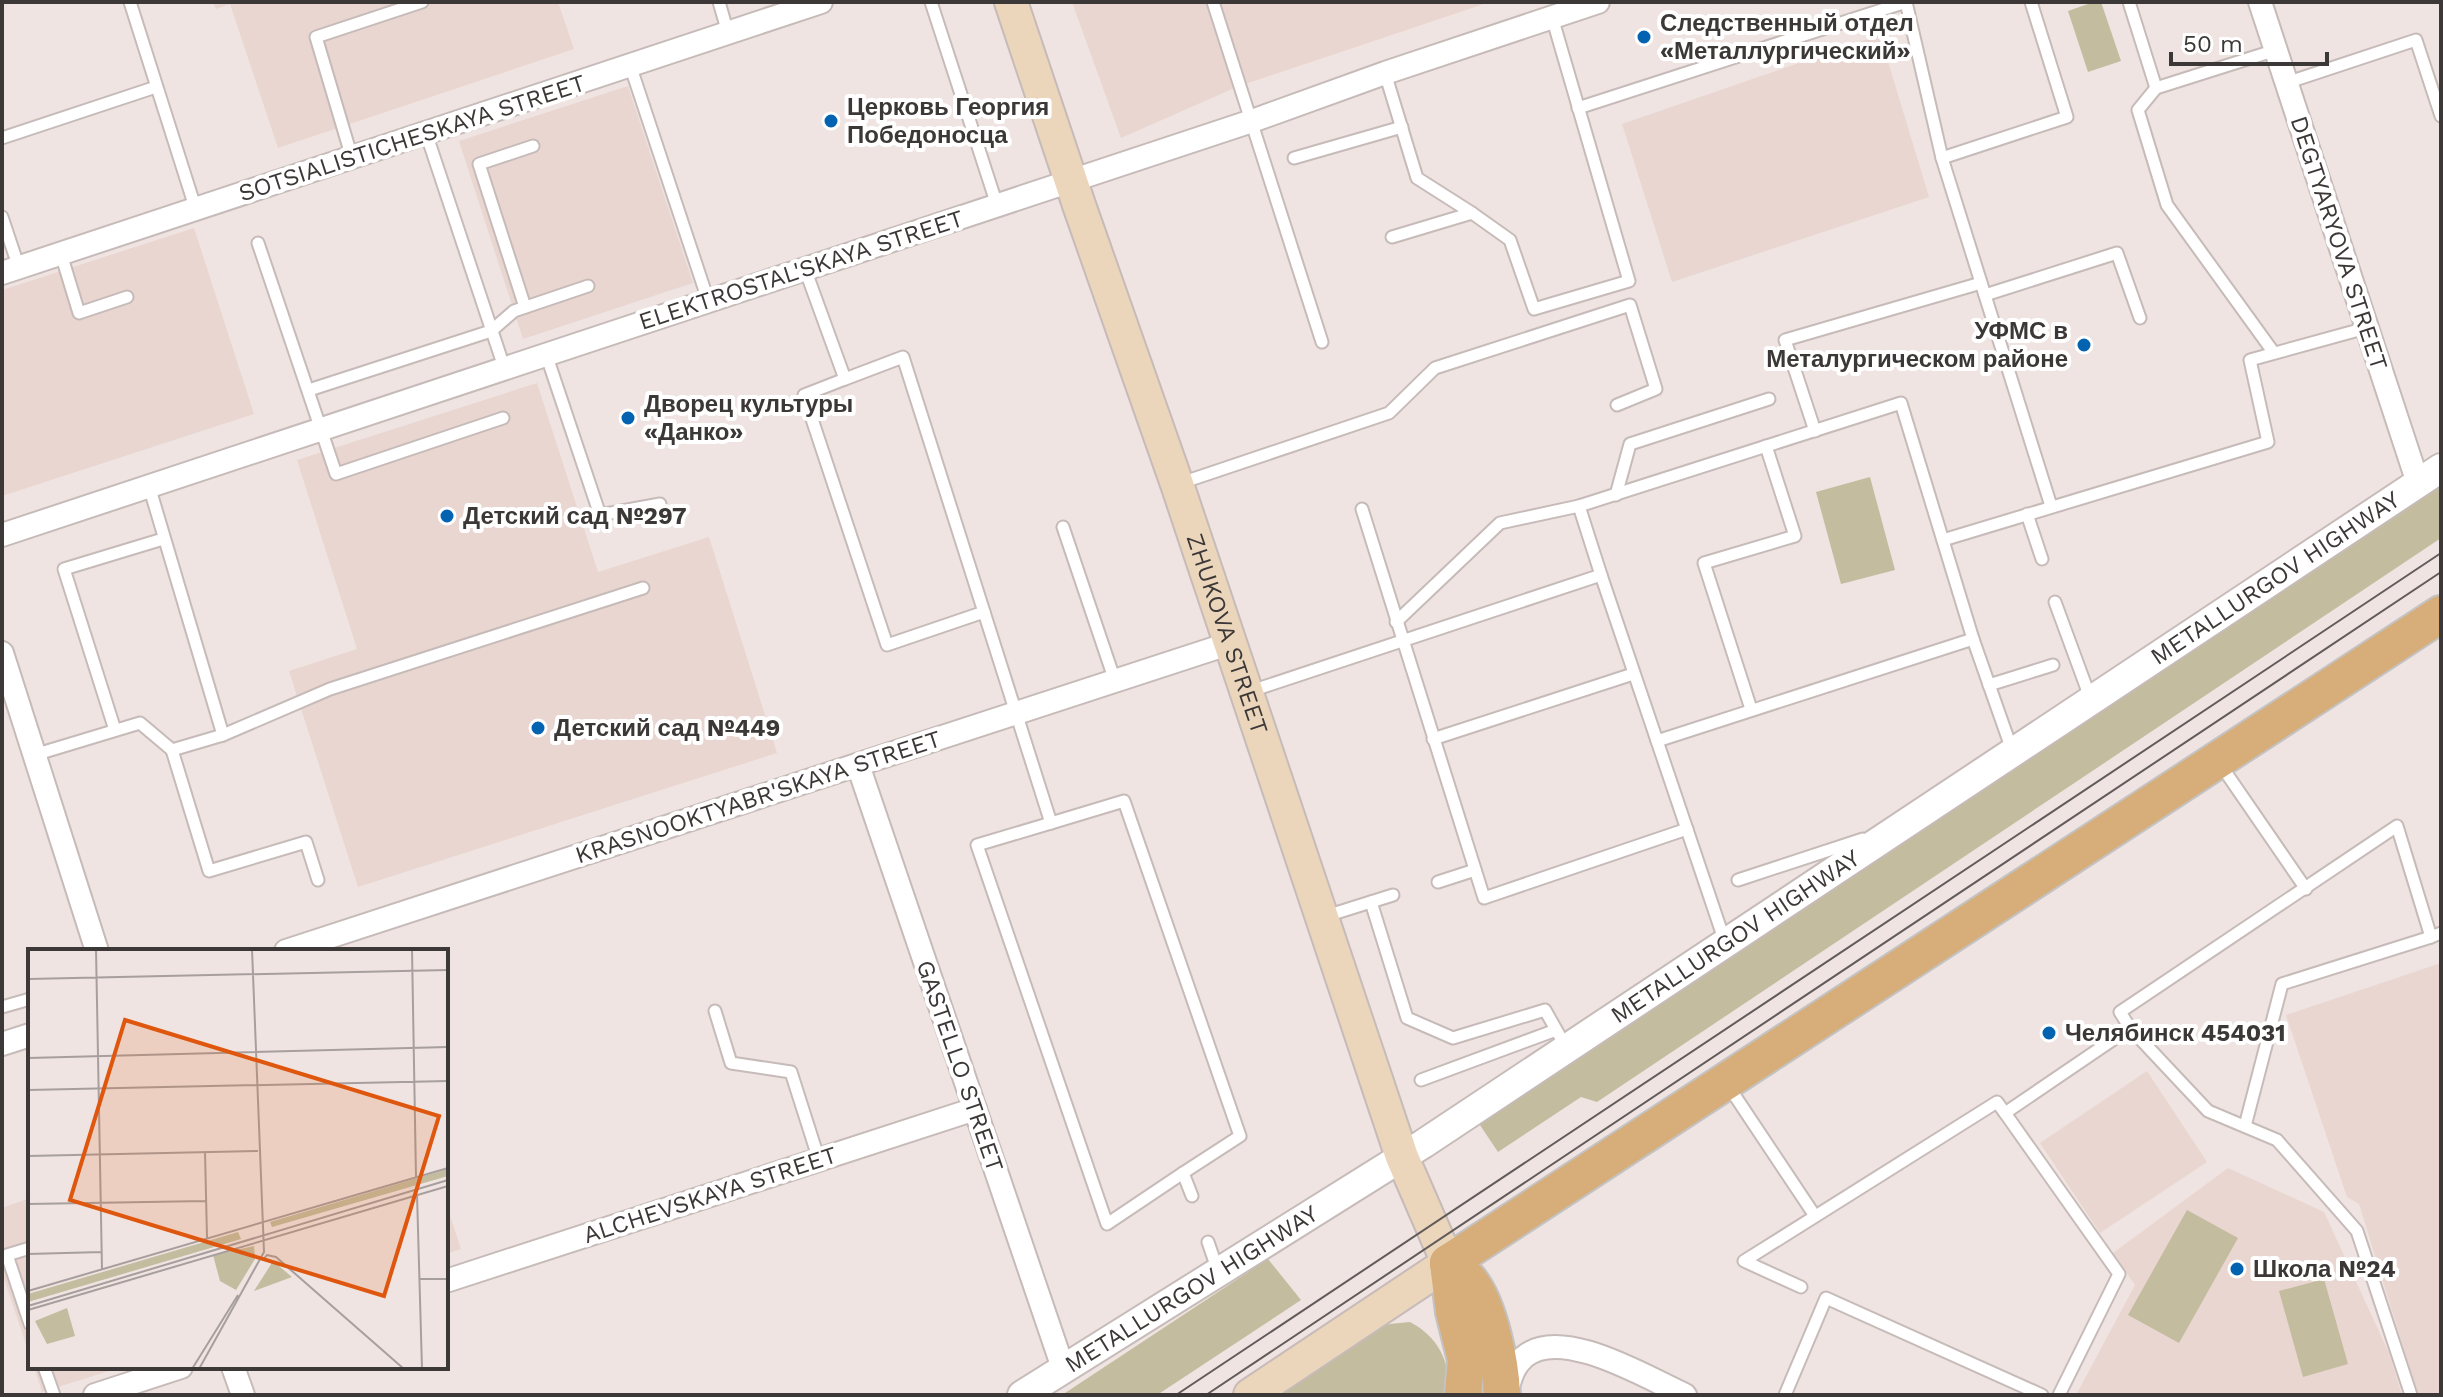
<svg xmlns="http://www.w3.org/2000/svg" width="2443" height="1397" font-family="'Work Sans',sans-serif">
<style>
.built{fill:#e9d6d1}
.green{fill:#c3bc9e}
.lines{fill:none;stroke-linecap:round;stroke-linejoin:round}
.service-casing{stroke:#c6bbb8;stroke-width:15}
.minor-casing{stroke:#c6bbb8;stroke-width:26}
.tertiary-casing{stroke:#c6bbb8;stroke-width:32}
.secondary-casing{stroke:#c6bbb8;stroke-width:36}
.primary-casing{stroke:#c4c3c3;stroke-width:40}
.service{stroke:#fff;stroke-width:11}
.minor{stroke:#fff;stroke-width:22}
.tertiary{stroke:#fff;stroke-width:28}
.secondary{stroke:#ebd6bc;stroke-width:32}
.primary{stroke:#d7ad7a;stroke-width:36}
.tram{stroke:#615b5a;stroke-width:2}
.poi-dot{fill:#0463b0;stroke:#fff;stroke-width:3}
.labels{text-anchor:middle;stroke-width:8;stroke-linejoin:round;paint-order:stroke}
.poi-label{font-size:24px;font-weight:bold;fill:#3c3837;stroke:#fff;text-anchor:start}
.street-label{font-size:24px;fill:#3c3837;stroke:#fff}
.inset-road{fill:none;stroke:#a79f9d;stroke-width:2}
.view{fill:#df570e;fill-opacity:0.15;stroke:#df570e;stroke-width:4}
.inset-edge{fill:none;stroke:#3c3837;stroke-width:4}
</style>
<rect width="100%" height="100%" fill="#efe4e1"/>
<g class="built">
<polygon points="213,2 558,2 574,49 278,148 230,4 216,9"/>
<polygon points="1072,2 1490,2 1239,86 1121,138"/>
<polygon points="1880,35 1929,197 1672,282 1622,124"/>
<polygon points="628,86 693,283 523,339 459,141"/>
<polygon points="194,228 254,414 2,496 2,290"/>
<polygon points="537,383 598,572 709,537 777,753 358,887 289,671 357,649 297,460"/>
<polygon points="2441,963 2441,1395 2418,1395 2359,1204 2347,1197 2286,1015"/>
<polygon points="2147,1071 2207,1162 2100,1233 2040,1143"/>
<polygon points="2228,1168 2324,1212 2389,1353 2402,1395 2076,1395 2135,1285 2113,1253"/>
<polygon points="30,1198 30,1356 2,1273 2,1208"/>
<polygon points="446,1203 461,1249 446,1254"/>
<polygon points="34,1367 122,1367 42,1392"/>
</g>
<g class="green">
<polygon points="2094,2 2101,2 2121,61 2088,72 2068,11"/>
<polygon points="2441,474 2441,538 1597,1102 1581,1097 1498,1152 1476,1119"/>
<polygon points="1870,477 1895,570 1841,584 1816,492"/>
<polygon points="2187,1210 2238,1238 2179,1343 2128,1315"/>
<polygon points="1268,1259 1301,1300 1157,1395 1062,1395"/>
<polygon points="2324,1279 2348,1364 2303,1377 2279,1291"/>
<path d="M 1410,1322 C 1440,1338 1450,1363 1449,1395 L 1269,1395 L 1364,1331 L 1390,1324 Z"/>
</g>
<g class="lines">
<g class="service-casing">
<g id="service">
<polyline points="130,2 196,210"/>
<polyline points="719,2 728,33"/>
<polyline points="931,2 997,205"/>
<polyline points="1213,2 1322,342"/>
<polyline points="1906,2 1942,158 2051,506"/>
<polyline points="2129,2 2156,88 2276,50"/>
<polyline points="630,65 708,300"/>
<polyline points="1385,73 1417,178 1472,213 1510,240 1534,309 1629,281 1552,17"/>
<polyline points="2286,83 2416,40 2441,116"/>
<polyline points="2156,88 2138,110 2167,205 2274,353"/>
<polyline points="1578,108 1906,2"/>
<polyline points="426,133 504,367"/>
<polyline points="2,138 156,87"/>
<polyline points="352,158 316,37 422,2"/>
<polyline points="1294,158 1402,127"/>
<polyline points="1942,158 2067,117 2031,2"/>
<polyline points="2,217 19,268"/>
<polyline points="1392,237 1472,213"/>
<polyline points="258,243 336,474 503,418"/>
<polyline points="61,254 79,313 127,297"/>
<polyline points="805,269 845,379 804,395 887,645 984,612 1051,823 977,845 1107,1224 1183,1173"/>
<polyline points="1985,295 2117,253 2140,318"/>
<polyline points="525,307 479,164 533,146"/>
<polyline points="546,354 600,515 660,504"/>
<polyline points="845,379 903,357 984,612"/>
<polyline points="309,390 491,331 514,311 588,286"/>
<polyline points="1815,431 1785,340 1981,283"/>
<polyline points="1178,484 1389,413 1435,368 1630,305 1656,389 1617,405"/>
<polyline points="149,486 223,735 172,750 209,871 306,842 318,880"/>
<polyline points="1616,495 1630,444 1769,399"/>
<polyline points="1362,509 1484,898 1687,829"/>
<polyline points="2027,514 2042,559"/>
<polyline points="1063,527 1115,681"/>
<polyline points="1943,540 2268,442 2250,360 2366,328"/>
<polyline points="1601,575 1725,942"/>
<polyline points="2055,602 2091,700"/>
<polyline points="1396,622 1500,523 1579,506"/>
<polyline points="1989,685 2053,665"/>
<polyline points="1248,692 1601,575 1579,506 1901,403 1973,639 2012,750"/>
<polyline points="1751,709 1704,563 1795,536 1766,446"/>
<polyline points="115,730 64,569 163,539"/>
<polyline points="223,735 330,689 643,588"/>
<polyline points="1433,739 1633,674"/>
<polyline points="1657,741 1973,639"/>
<polyline points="34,755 140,723 172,750"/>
<polyline points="2220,764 2306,889"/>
<polyline points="1051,823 1124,801 1240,1136 1183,1173 1192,1196"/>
<polyline points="1738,880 1863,839"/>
<polyline points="1438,882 1475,870"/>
<polyline points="1371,902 1407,1018 1453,1038 1545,1010 1567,1049"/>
<polyline points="1323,917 1393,895"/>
<polyline points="2,1007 30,999"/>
<polyline points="715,1011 731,1063 791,1072 819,1160"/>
<polyline points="2130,1028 2208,1111 2277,1140 2357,1231 2411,1395"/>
<polyline points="1421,1080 1556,1030"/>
<polyline points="1729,1087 1815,1216"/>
<polyline points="2005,1113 2119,1274 2059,1395"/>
<polyline points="2245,1126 2282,984 2431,937"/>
<polyline points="1208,1242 1218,1271"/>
<polyline points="30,1248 7,1255 30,1324"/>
<polyline points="1801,1287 1744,1261 1997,1102 2005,1113 2130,1028 2120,1012 2397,826 2431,937 2441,933"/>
<polyline points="44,1367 54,1395"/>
<polyline points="1785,1395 1826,1298 2042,1395"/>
</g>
</g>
<g class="minor-casing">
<g id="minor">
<polyline points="2260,2 2418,483"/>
<polyline points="2,273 821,2"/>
<polyline points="2,535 1252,121 1385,73 1598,2"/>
<polyline points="2,653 97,951"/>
<polyline points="858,765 1063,1368"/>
<polyline points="286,951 1231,643"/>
<polyline points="2,1044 30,1035"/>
<polyline points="446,1281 975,1109"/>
<polyline points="233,1367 243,1395"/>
<path d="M 1507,1390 C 1511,1377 1513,1367 1524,1357 C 1561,1325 1647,1378 1685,1395"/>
<polyline points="95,1395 181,1367"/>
</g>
</g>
<g class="tertiary-casing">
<g id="tertiary">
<path id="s1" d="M 1022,1395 L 1423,1144 L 2441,468"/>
</g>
</g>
<g class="secondary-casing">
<g id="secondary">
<path id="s2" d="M 1011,2 L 1079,205 L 1177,484 L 1402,1157 L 1448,1263 L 1250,1395"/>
</g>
</g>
<g class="primary-casing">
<g id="primary">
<polyline points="1448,1263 2441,614"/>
<path d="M 1448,1263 C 1454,1268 1462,1273 1468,1279 C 1489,1303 1501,1363 1502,1395"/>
<polyline points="1448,1263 1454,1312 1466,1360 1463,1395"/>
</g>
</g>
<use href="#service" class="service"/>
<use href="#minor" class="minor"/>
<use href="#tertiary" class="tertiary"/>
<use href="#secondary" class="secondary"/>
<use href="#primary" class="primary"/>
<g class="tram">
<polyline points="1176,1395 2441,553"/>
<polyline points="1206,1395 2441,572"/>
</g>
</g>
<g class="poi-dot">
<circle cx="1644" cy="37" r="8"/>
<circle cx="831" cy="121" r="8"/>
<circle cx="2084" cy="345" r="8"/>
<circle cx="628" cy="418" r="8"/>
<circle cx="447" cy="516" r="8"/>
<circle cx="538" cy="728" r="8"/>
<circle cx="2049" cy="1033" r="8"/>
<circle cx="2237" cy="1269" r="8"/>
</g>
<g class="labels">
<g class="poi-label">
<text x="1660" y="31">Следственный отдел<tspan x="1660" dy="28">«Металлургический»</tspan></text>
<text x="847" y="115">Церковь Георгия<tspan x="847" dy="28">Победоносца</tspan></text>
<text x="2068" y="339" text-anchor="end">УФМС в<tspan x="2068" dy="28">Металургическом районе</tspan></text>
<text x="644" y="412">Дворец культуры<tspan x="644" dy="28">«Данко»</tspan></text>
<text x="463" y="524">Детский сад №297</text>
<text x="554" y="736">Детский сад №449</text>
<text x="2065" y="1041">Челябинск 454031</text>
<text x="2253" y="1277">Школа №24</text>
</g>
<g class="street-label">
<text transform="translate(412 138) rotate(-18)" y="8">SOTSIALISTICHESKAYA STREET</text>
<text transform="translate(2339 243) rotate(72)" y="8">DEGTYARYOVA STREET</text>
<text transform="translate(801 270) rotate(-18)" y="8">ELEKTROSTAL'SKAYA STREET</text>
<text dy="8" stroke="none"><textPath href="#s1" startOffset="1496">METALLURGOV HIGHWAY</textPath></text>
<text dy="8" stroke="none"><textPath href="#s2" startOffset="668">ZHUKOVA STREET</textPath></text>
<text transform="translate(758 797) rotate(-18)" y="8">KRASNOOKTYABR'SKAYA STREET</text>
<text dy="8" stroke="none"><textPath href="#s1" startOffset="848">METALLURGOV HIGHWAY</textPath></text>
<text transform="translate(960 1066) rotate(71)" y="8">GASTELLO STREET</text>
<text transform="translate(710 1195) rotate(-18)" y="8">ALCHEVSKAYA STREET</text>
<text dy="8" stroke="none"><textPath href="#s1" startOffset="200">METALLURGOV HIGHWAY</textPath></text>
</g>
</g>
<g transform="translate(28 949)">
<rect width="420" height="420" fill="#efe4e1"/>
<path d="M 420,220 L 420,227 L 244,278 L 242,273 ZM 210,283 L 213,290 L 0,353 L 0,345 ZM 226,297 L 227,310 L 208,341 L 192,332 L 185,306 ZM 245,312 L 264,328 L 226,342 L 240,320 ZM 39,359 L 47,387 L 19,395 L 7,372 Z" fill="#c3bc9e"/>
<path class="inset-road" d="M 68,0 L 74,320M 384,0 L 388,229M 0,30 L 420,21M 0,109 L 420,98M 0,141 L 420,132M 177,203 L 179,289M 0,207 L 230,202M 389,245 L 394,420M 0,255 L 178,252M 0,305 L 74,303M 235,311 L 239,306 L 248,308 L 376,420M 392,330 L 420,330M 0,342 L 420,219M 0,357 L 420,231M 0,361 L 420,237M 164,420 L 210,346M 171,420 L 236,303 L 224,0"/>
<path class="view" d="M 97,71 L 411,167 L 356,347 L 42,251 Z"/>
<rect width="420" height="420" class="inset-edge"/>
</g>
<rect width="2443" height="1397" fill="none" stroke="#3c3837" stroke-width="8"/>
<path d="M2171 52v12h156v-12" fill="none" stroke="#3c3837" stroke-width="4"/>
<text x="2183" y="52" font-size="24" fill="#3c3837" stroke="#ffffff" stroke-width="6" paint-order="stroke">50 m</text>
</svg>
